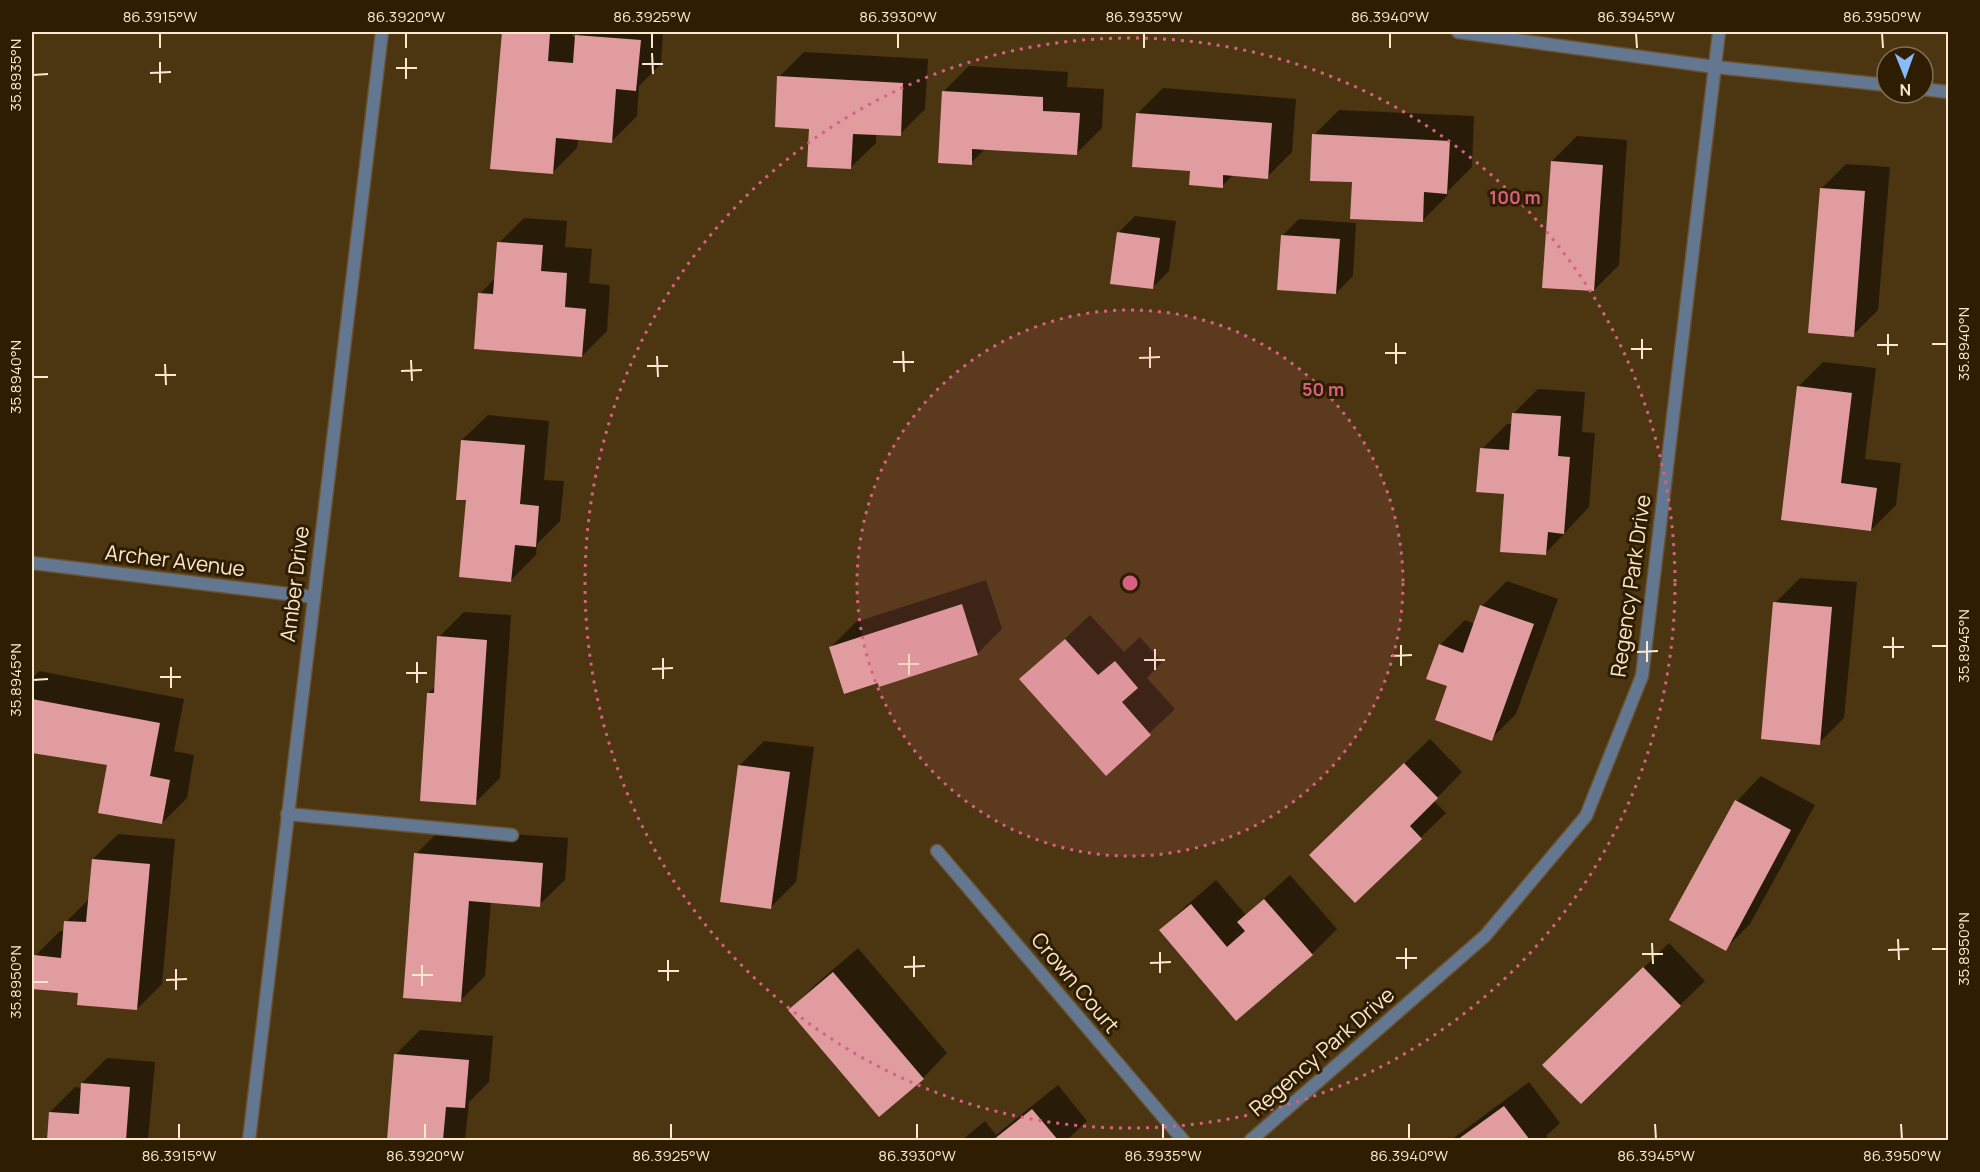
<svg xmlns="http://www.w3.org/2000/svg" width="1980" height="1172" font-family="Manrope,sans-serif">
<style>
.shadow{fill:#0007}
.building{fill:#e19ca0}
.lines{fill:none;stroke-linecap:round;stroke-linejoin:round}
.street-casing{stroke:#68522f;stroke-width:15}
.street{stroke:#647790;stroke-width:12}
.ticks{fill:none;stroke:#fbe8ce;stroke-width:2}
.ring{fill:none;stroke:#d66183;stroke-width:3;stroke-dasharray:3 6}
.labels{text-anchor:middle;stroke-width:6;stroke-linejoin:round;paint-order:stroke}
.street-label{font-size:21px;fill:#fbe8ce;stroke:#2f1d01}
.centre{fill:#d66183;stroke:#2f1d01;stroke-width:3}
.ring-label{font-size:18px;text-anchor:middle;font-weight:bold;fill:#d66183;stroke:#2f1d01;stroke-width:6;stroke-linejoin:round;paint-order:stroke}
.neatline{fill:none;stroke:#fbe8ce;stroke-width:2}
.ticks-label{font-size:15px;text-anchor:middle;fill:#fbe8ce}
</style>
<rect width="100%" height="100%" fill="#4c3511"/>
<g class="shadow">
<polygon points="503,32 573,32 572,37 576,37 581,32 663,32 661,64 639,86 637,116 612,141 578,138 577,148 552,173 491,168"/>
<polygon points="804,52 928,59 925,109 900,134 876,133 876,143 850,168 779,77"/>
<polygon points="969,66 1068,72 1067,87 1104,89 1102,128 1077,153 986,148 971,163 944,91"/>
<polygon points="1163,88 1296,99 1292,152 1267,177 1233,175 1222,186 1192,170 1138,113"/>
<polygon points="1339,110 1474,116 1472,167 1448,191 1447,196 1422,221 1353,181 1314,135"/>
<polygon points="1577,136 1627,140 1619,265 1594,290 1552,161"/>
<polygon points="1846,164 1890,167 1878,310 1853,335 1821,189"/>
<polygon points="1135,216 1176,221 1169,271 1152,288 1118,233"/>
<polygon points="524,218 567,221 565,247 592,249 589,283 610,285 607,331 582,356 480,294 496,277 499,243"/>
<polygon points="1299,219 1356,223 1353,276 1336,293 1282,236"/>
<polygon points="1823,362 1876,368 1865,459 1901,463 1896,505 1871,530 1782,519 1798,387"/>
<polygon points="1538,389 1585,392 1582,432 1595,433 1589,507 1545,554 1506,492 1482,449 1507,424 1513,424 1513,414"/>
<polygon points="488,415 549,421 544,480 564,481 560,521 537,544 536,555 511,580 468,499 462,440"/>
<polygon points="1800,578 1857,582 1844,718 1819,743 1775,603"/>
<polygon points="986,580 1002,629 977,654 879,681 831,647 856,622"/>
<polygon points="1507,581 1558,599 1516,714 1491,739 1449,685 1440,645 1465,620 1475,624 1482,606"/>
<polygon points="464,612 511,615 500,778 475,803 429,693 436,686 439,637"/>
<polygon points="1090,615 1124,652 1140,637 1162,662 1147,678 1175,709 1106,774 1022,679"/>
<polygon points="39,671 184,699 174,751 194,755 187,798 162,823 109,764 32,751 32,679"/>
<polygon points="1430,739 1462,772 1434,801 1446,813 1355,901 1335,830"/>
<polygon points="764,741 814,747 796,882 771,907 739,766"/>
<polygon points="1761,776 1815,805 1750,924 1725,949 1671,920 1737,801"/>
<polygon points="441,829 568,838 565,880 539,905 491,901 485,976 460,1001 416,854"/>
<polygon points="118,834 175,839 162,984 137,1009 80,992 35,956 60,931 65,931 66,922 90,898 93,859"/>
<polygon points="1290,875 1337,929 1312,954 1236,1019 1161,930 1186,906 1216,880 1246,915"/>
<polygon points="1669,943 1705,981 1680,1005 1569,1040"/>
<polygon points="858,948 947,1053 923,1078 790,1010 815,985"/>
<polygon points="420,1030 493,1036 489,1082 469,1102 465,1140 388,1140 395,1055"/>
<polygon points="107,1058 155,1062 148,1140 48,1140 50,1112 75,1087 82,1088 82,1083"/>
<polygon points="1529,1082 1560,1123 1546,1136 1550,1140 1451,1140"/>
<polygon points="1058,1085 1087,1121 1067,1140 962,1140 985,1121 996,1135"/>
</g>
<g class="building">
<polygon points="502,32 550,34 548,61 573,63 575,35 641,40 636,91 616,89 612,143 556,138 553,174 490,169"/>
<polygon points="777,76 903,83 901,136 853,134 851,169 807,167 809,129 775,127"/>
<polygon points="942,91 1043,97 1043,111 1080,113 1077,155 972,149 972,165 938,163"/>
<polygon points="1136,113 1272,123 1268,179 1223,175 1223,188 1189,185 1190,171 1132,167"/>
<polygon points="1312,134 1450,141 1447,194 1424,192 1423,222 1350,219 1352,182 1310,181"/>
<polygon points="1551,161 1603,165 1594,291 1542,288"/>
<polygon points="1820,188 1865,191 1854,337 1808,333"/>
<polygon points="1117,232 1160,238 1153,289 1110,284"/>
<polygon points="1281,235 1340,239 1336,294 1277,290"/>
<polygon points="497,242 543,245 541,271 567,273 565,307 586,309 582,357 474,349 478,293 493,294"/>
<polygon points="1797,386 1852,393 1841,483 1877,488 1871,531 1781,520"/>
<polygon points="1512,413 1561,416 1558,456 1570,457 1564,534 1548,532 1546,555 1500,552 1504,494 1476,492 1480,448 1509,450"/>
<polygon points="461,440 525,445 520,504 539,506 536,547 515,545 511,582 459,577 466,500 456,500"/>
<polygon points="1773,602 1832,607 1820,745 1761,739"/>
<polygon points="962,604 978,655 879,687 878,683 844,694 829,647"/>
<polygon points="1480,605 1534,624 1492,741 1435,720 1447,686 1426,679 1439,644 1463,653"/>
<polygon points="437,636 487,640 476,805 420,801 427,693 434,693"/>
<polygon points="1065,639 1098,675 1115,661 1138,688 1122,702 1151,735 1106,776 1019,679"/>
<polygon points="32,699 160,723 150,776 170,780 162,824 98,813 107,765 32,753"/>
<polygon points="1404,763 1438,798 1410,826 1422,839 1355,903 1309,855"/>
<polygon points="738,765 790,772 771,909 720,902"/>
<polygon points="1735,800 1791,830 1726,951 1669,920"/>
<polygon points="414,853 543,863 540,907 469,901 461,1002 403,998"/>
<polygon points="92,859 150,864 137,1010 77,1005 78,993 32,989 34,955 61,958 64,921 86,922"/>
<polygon points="1264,899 1313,955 1236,1021 1159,930 1191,904 1227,947 1245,931 1237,922"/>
<polygon points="1643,967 1681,1006 1581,1104 1542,1065"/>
<polygon points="833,972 924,1079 879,1117 788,1010"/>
<polygon points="394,1054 469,1060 465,1108 446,1107 443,1140 387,1140"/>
<polygon points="81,1083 130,1087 126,1140 47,1140 49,1112 79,1114"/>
<polygon points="1504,1106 1530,1140 1457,1140"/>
<polygon points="1032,1109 1058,1140 993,1140"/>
</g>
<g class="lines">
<g class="street-casing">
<g id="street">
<polyline points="1458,32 1715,67 1887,85"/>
<polyline points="1923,89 1948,92"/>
<polyline points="32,563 313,597"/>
<polyline points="287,814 512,835"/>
<polyline points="937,851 1183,1140"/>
<polyline points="249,1140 382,32"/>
<polyline points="1251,1140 1485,936 1586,816 1642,676 1719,32"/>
</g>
</g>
<use href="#street" class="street"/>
</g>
<path class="ticks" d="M 160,33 L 160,48M 406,33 L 406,48M 652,33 L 652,48M 898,33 L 898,48M 1144,33 L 1144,48M 1390,33 L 1390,48M 1636,33 L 1637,48M 1882,33 L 1883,48M 652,53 L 653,74M 406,58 L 406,79M 160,62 L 160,83M 642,64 L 663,64M 396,68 L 417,68M 150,73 L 171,72M 33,75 L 48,74M 1888,334 L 1888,355M 1642,339 L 1642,359M 1396,343 L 1396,364M 1932,344 L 1947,344M 1877,345 L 1898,345M 1150,347 L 1150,368M 1631,349 L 1652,349M 903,351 L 904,372M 1385,353 L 1406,353M 657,356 L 658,377M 1139,358 L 1160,357M 411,360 L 412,381M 893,362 L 914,362M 165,364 L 166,385M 647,366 L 668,366M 401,371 L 422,370M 155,375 L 176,375M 33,377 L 48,377M 1893,637 L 1893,658M 1647,641 L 1647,662M 1401,645 L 1401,666M 1932,646 L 1947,646M 1883,647 L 1904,647M 1155,649 L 1155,670M 1637,652 L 1658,651M 909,654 L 909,675M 1391,656 L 1412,655M 663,658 L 663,679M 1144,660 L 1165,660M 417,662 L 417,683M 898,664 L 919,664M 171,667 L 171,688M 652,669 L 673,668M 406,673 L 427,673M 160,677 L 181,677M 33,680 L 48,679M 1898,939 L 1899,960M 1652,943 L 1653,964M 1406,948 L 1406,969M 1932,949 L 1947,949M 1888,950 L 1909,949M 1160,952 L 1160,973M 1642,954 L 1663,954M 914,956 L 914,977M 1396,958 L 1417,958M 668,960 L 668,981M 1150,963 L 1171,962M 422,965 L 422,986M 904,967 L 925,966M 176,969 L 176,990M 658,971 L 679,971M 412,975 L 433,975M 166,980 L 187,979M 33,982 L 48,982M 179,1124 L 179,1139M 425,1124 L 425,1139M 671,1124 L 671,1139M 917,1124 L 917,1139M 1163,1124 L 1163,1139M 1409,1124 L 1409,1139M 1655,1124 L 1656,1139M 1901,1124 L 1902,1139"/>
<circle cx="1130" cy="583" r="273" fill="#d66183" fill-opacity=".12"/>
<g class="ring">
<circle cx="1130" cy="583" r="273"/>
<circle cx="1130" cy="583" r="545"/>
</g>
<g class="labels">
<g class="street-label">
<text transform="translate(175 561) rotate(7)" y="7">Archer Avenue</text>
<text transform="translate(295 584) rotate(-83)" y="7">Amber Drive</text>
<text transform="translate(1631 586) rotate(-82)" y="7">Regency Park Drive</text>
<text transform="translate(1075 983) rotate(50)" y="7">Crown Court</text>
<text transform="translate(1322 1052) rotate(-41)" y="7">Regency Park Drive</text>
</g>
</g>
<circle cx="1130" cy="583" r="9" class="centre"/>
<g class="ring-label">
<text x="1515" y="204">100 m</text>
<text x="1323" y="396">50 m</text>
</g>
<rect width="1980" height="1172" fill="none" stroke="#2f1d01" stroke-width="66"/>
<g transform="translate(1905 75) rotate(179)"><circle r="28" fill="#2f1d01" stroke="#816e53" stroke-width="1.5"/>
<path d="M0-4.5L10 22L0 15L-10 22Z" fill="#88bafc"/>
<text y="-9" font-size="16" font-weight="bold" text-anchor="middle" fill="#fbe8ce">N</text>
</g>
<rect x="33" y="33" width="1914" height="1106" class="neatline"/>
<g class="ticks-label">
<text x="160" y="22">86.3915°W</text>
<text x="406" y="22">86.3920°W</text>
<text x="652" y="22">86.3925°W</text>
<text x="898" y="22">86.3930°W</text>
<text x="1144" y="22">86.3935°W</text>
<text x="1390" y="22">86.3940°W</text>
<text x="1636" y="22">86.3945°W</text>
<text x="1882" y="22">86.3950°W</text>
<text transform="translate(16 75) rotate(-90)" y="5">35.8935°N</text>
<text transform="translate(1964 344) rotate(-90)" y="5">35.8940°N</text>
<text transform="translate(16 377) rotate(-90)" y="5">35.8940°N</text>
<text transform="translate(1964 646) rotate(-90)" y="5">35.8945°N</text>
<text transform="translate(16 680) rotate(-90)" y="5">35.8945°N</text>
<text transform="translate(1964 949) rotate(-90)" y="5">35.8950°N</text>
<text transform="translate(16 982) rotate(-90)" y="5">35.8950°N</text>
<text x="179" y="1161">86.3915°W</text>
<text x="425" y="1161">86.3920°W</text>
<text x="671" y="1161">86.3925°W</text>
<text x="917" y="1161">86.3930°W</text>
<text x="1163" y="1161">86.3935°W</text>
<text x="1409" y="1161">86.3940°W</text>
<text x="1656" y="1161">86.3945°W</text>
<text x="1902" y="1161">86.3950°W</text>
</g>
</svg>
